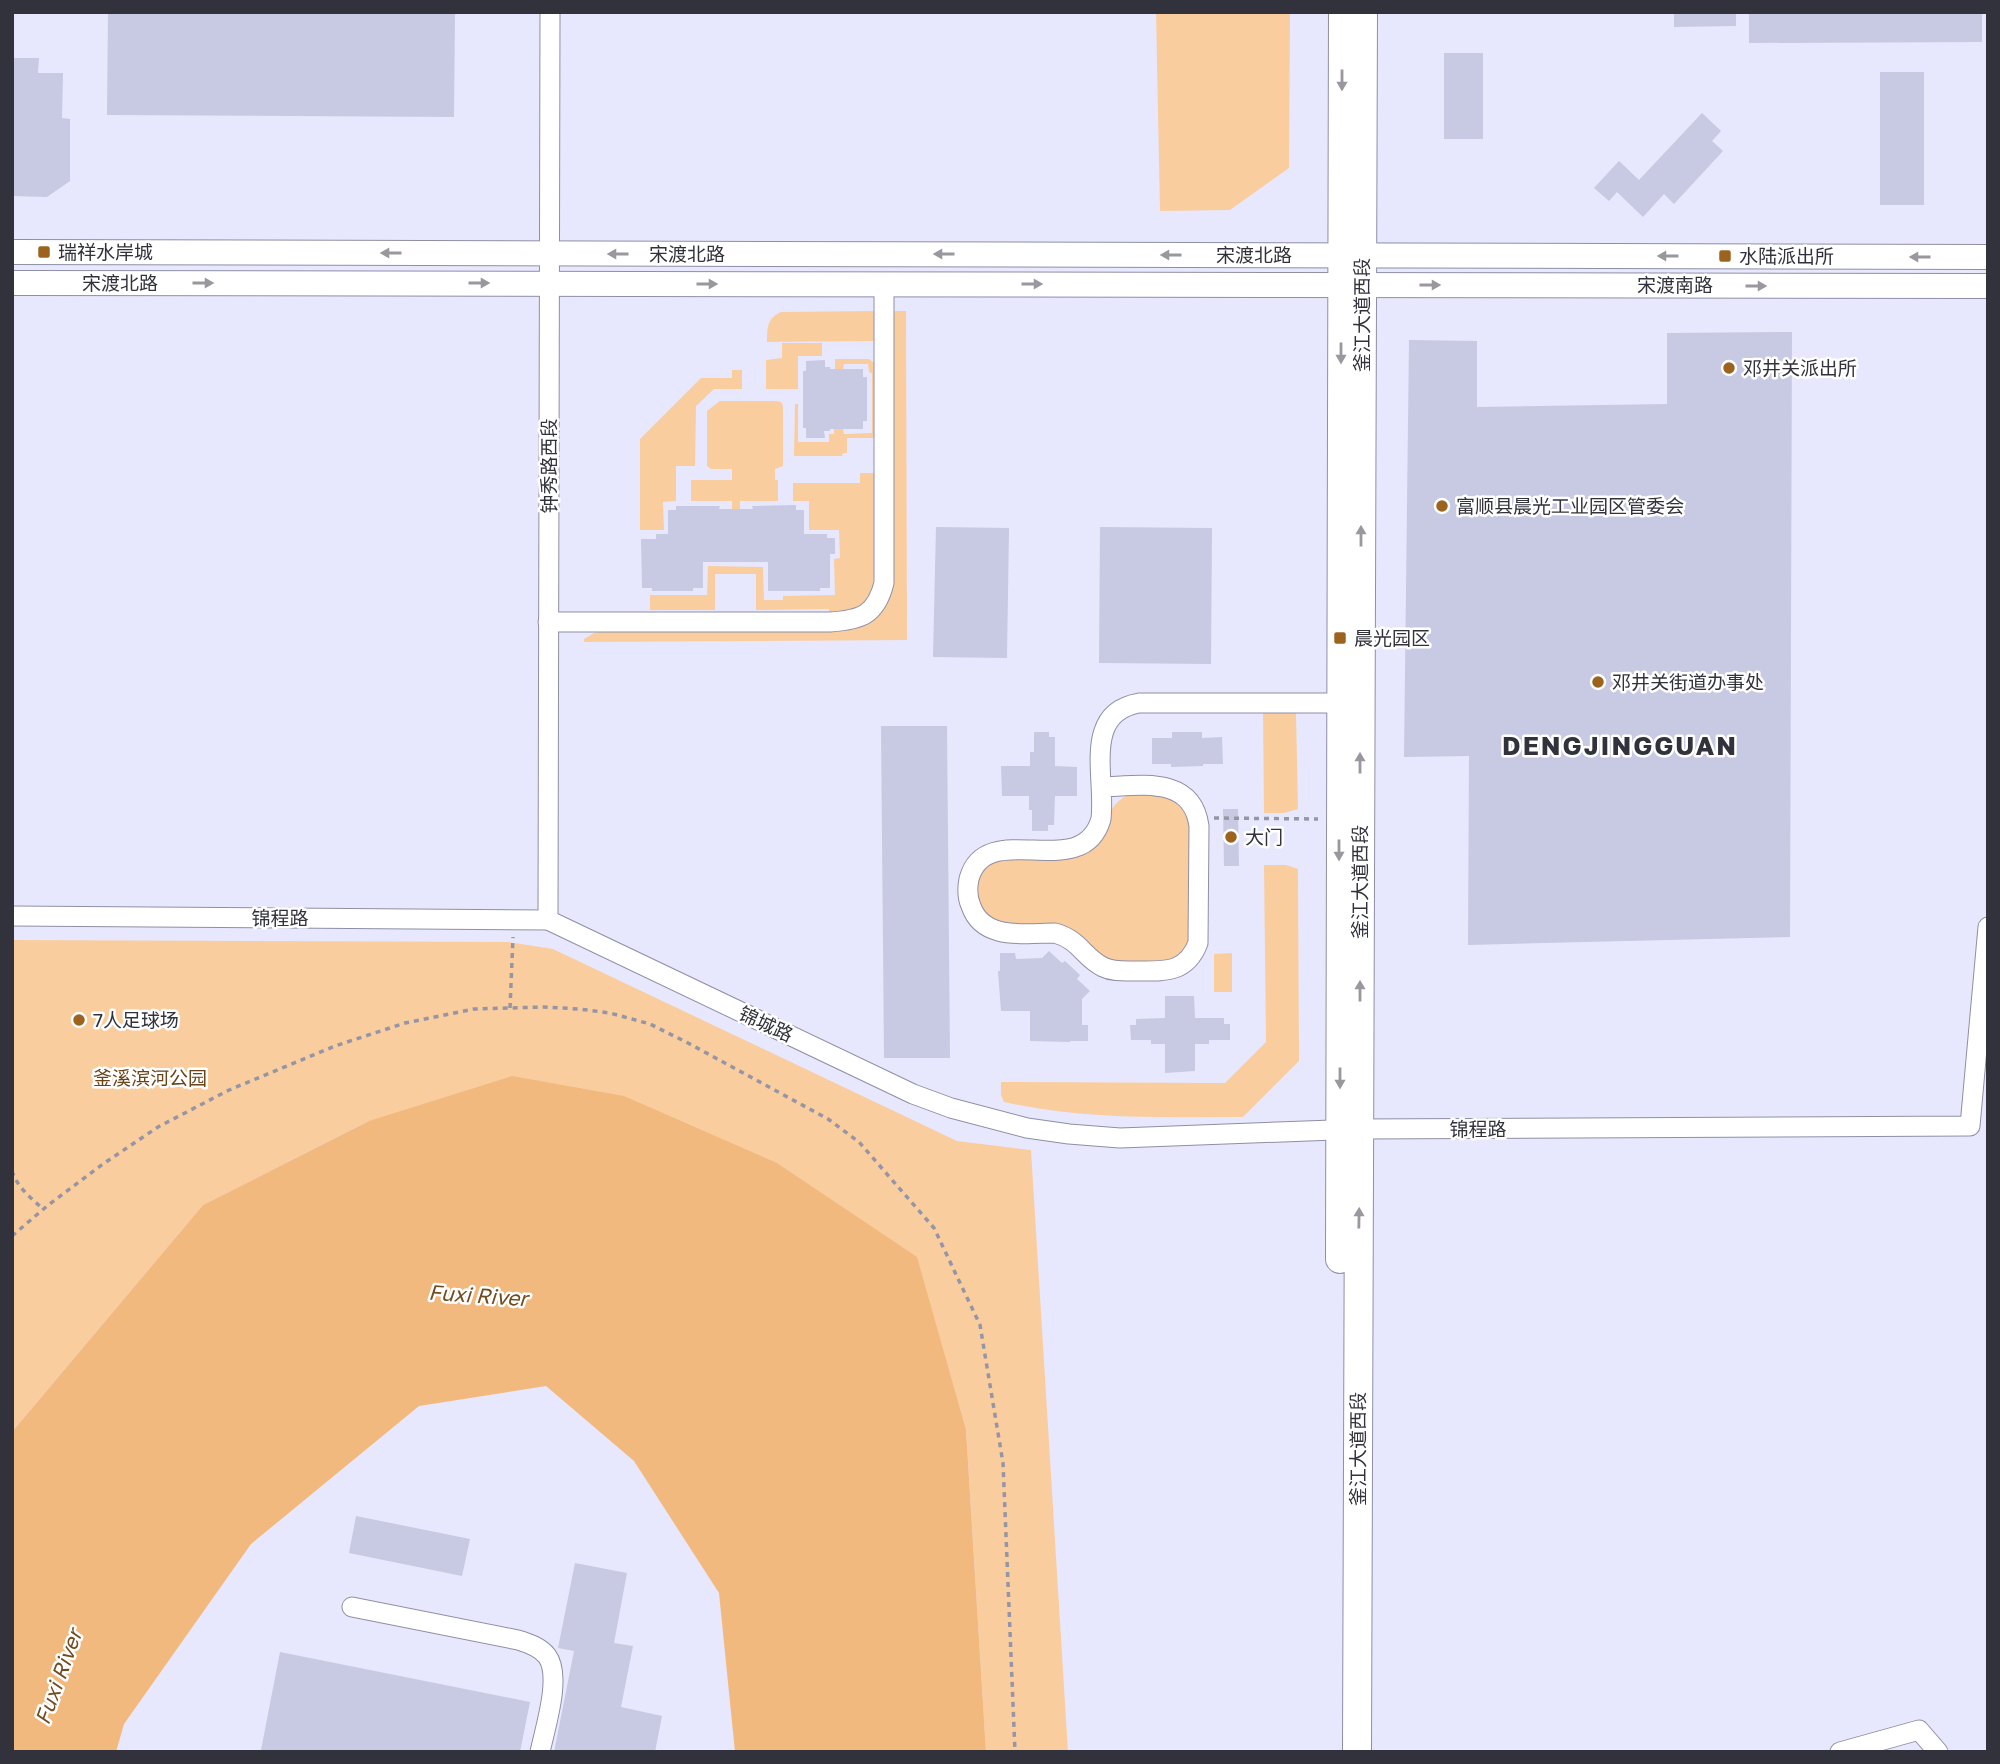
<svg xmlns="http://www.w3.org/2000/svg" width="2000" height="1764" font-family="'Golos Text','Noto Sans SC',sans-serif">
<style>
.green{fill:#facd9f}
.water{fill:#f1b97e}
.building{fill:#c8c9e2}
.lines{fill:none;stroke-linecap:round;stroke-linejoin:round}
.minor-casing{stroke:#8e8fa7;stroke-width:21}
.major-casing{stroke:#8e8fa7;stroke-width:26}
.highway-casing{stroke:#8e8fa7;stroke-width:30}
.path{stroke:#9595a5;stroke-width:3.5;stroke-dasharray:5 5;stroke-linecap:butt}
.minor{stroke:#fff;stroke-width:19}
.major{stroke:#fff;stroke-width:24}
.highway{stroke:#fff;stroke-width:28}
.oneway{fill:#98989e}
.poi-dot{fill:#9b631e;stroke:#fff;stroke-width:2.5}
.labels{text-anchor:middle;stroke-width:5;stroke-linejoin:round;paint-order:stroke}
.poi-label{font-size:19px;fill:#32323c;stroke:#fff;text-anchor:start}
.street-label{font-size:19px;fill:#32323c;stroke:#fff}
.park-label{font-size:19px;fill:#6a4419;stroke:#fff}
.water-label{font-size:21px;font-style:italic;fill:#724c21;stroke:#fff}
.district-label{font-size:26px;font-weight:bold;letter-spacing:2px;fill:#32323c;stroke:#fff}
</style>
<rect width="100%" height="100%" fill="#e7e8fd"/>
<g class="green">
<polygon points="1156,12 1290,12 1289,168 1230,210 1160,211"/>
<path d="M 874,311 L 876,317 L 877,339 L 874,341 L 767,342 C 767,328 767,318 781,312 Z"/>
<path d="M 895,311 L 906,311 L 907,640 L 584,642 L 584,639 L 594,633 L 605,631 L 841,631 C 864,628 880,618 890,596 L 893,317 Z"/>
<polygon points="782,343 822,343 822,356 798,356 798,389 766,389 766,360 782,358"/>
<polygon points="835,359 869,359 874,363 875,438 847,438 847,453 843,453 842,456 794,456 795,404 798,404 798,442 829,442 829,434 834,434 834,428 843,428 844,434 872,433 872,373 869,372 868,364 844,364 843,370 835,370"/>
<polygon points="732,370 742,370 742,389 714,389 696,406 695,466 676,466 676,501 663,502 664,530 640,530 640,439 701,378 732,378"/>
<polygon points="720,401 776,401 781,402 783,406 783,466 775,469 775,480 778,480 778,501 740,501 740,536 732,536 732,501 691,501 691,480 732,480 732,469 711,469 707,466 707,411"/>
<path d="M 860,473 L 875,473 C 875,496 879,583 869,598 C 860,611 844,613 829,612 L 829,609 L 756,610 L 756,574 L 715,574 L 715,610 L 650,610 L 650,595 L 707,595 L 708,566 L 763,567 L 764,600 L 783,600 L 783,596 L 835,595 L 834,559 L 840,558 L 839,530 L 809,530 L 809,501 L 793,501 L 793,483 L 860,483 Z"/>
<polygon points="1263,709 1291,710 1296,713 1298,809 1284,813 1264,813"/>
<path d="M 1169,794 L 1191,815 L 1193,939 L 1176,962 L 1120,966 L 1006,927 L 984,917 L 974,884 L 991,860 L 1062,856 L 1109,814 C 1114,805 1119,799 1128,795 Z"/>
<path d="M 1264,865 L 1286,865 L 1298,869 L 1299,1061 L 1243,1117 C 1160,1117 1086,1120 1004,1102 L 1001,1095 L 1001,1082 L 1225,1083 L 1266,1042 Z"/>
<polygon points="12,940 508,942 553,949 957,1141 1031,1150 1068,1752 986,1752 966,1430 369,1121 203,1205 12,1432"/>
<polygon points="1232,953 1232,992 1214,992 1214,954"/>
</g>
<polygon class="water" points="512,1076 624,1096 777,1163 917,1257 966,1430 986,1752 735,1752 719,1593 634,1461 546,1386 419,1406 251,1544 124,1724 116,1752 12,1752 12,1432 203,1205 369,1121"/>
<g class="building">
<polygon points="108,12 455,12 454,117 107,115"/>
<polygon points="1674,12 1736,12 1736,26 1674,27"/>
<polygon points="1749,12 1982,12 1982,42 1749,43"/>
<rect x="1444" y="53" width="39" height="86"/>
<polygon points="12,58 39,58 38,73 63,73 62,118 70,119 70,181 47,197 12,196"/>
<rect x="1880" y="72" width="44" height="133"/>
<polygon points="1702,113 1721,131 1712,141 1723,151 1674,204 1664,194 1643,217 1617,192 1609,201 1594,188 1619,161 1639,180"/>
<polygon points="1792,332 1790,937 1468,945 1469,756 1404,757 1409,340 1477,341 1477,407 1667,404 1667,333"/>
<polygon points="825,360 825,367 830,367 830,369 863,369 863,377 867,377 867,421 863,421 863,429 830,429 830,431 824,431 825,438 806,438 806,428 803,428 803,371 806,371 806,361"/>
<polygon points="796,505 796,510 804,510 804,534 827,534 827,538 835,538 835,554 830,554 830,588 820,588 820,591 768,591 768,562 703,562 703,588 693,588 693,591 652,591 652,588 642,588 641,539 656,539 656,534 668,534 668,510 676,510 676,506 720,506 719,509 753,509 752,506"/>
<polygon points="936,527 1009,528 1007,658 933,657"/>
<polygon points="1100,527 1212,528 1211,664 1099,663"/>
<polygon points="881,726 947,726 950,1058 884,1058"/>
<polygon points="1034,732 1049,732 1049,737 1055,737 1055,766 1077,767 1077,796 1055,796 1054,825 1048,825 1048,831 1032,831 1032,810 1029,810 1029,796 1002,796 1001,766 1030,766 1030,752 1034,752"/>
<polygon points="1172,732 1202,732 1202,738 1222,737 1223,764 1203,764 1203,766 1171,767 1171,764 1152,764 1152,738 1172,738"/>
<polygon points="1223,809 1238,809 1239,866 1224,866"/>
<polygon points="1049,951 1062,963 1065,961 1080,975 1077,979 1090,991 1082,999 1082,1025 1088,1025 1088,1041 1070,1041 1070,1042 1030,1041 1030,1011 1001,1011 998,971 1000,971 1000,953 1015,953 1016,959 1042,958"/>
<polygon points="1165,996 1194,996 1195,1018 1224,1018 1224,1024 1230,1024 1230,1040 1209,1040 1209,1044 1195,1044 1195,1071 1165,1073 1165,1044 1151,1044 1151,1040 1131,1040 1130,1025 1136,1025 1136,1019 1165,1018"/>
<polygon points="356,1516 470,1539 462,1576 349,1553"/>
<polygon points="575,1563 627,1573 614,1643 633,1646 621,1707 662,1716 655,1752 554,1752 574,1651 558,1648"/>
<polygon points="280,1652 530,1702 520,1752 271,1752 261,1750"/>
</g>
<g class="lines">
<g class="minor-casing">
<g id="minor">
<path d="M 548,622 L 830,622 C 861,620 876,615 884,583 L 884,284"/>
<path d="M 1101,787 C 1140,786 1192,775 1199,826 L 1198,943 C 1186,974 1164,971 1135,971 C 1124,971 1113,972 1103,967 C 1083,957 1080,940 1055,933 C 1025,933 983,941 971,906 C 967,897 967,889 969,879 C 986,816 1082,885 1101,819 C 1106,777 1082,713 1139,703 L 1340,703"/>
<polyline points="12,916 548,920 913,1094 951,1108 1027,1128 1069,1134 1120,1138 1360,1129 1970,1126 1988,927"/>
<polyline points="548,920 550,12"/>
<path d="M 352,1607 L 518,1640 C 528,1643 540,1647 547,1656 C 562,1676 545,1728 540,1752"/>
<polyline points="1840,1752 1919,1730 1938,1752"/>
</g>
</g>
<g class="major-casing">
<g id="major">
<polyline points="12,252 1988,257"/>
<polyline points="12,283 1988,286"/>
</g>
</g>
<g class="highway-casing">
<g id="highway">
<polyline points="1340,1259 1343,12"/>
<polyline points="1357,1752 1363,12"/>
</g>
</g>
<g class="path">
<polyline points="1214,818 1318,819"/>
<polyline points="510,1008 513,937"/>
<path d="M 12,1171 C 17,1187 31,1198 43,1209"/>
<polyline points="12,1236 47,1206 103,1164 158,1127 229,1090 335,1046 405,1023 474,1009 543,1007 579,1009 610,1013 650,1024 688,1043 828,1119 859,1142 934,1228 980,1325 1003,1463 1015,1752"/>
</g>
<use href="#minor" class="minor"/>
<use href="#major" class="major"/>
<use href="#highway" class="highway"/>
</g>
<defs><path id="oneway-solid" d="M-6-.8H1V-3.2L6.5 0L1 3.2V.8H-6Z" transform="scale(1.75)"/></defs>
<g class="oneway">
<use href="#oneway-solid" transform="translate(1342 80) rotate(90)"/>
<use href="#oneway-solid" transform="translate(391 253) rotate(-180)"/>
<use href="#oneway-solid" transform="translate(618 254) rotate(-180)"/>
<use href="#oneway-solid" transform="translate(944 254) rotate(-180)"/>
<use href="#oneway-solid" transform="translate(1171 255) rotate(-180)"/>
<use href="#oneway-solid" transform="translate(1668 256) rotate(-180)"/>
<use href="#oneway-solid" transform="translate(1920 257) rotate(-180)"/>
<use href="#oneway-solid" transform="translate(203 283)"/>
<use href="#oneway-solid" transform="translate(479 283)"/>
<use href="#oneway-solid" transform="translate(707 284)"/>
<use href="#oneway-solid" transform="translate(1032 284)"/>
<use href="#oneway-solid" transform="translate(1430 285)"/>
<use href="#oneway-solid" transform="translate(1756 286)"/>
<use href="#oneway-solid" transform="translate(1341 353) rotate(90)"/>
<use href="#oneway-solid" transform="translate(1361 536) rotate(-90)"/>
<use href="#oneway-solid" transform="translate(1360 763) rotate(-90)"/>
<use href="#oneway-solid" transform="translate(1339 850) rotate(90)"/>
<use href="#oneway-solid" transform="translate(1360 991) rotate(-90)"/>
<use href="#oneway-solid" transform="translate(1340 1078) rotate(90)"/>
<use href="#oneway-solid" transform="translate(1359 1218) rotate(-89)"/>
</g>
<g class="poi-dot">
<rect x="37" y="245" width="14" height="14" rx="3.5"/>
<rect x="1718" y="249" width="14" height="14" rx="3.5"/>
<circle cx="1729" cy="368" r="7"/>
<circle cx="1442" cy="506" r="7"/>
<rect x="1333" y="631" width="14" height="14" rx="3.5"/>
<circle cx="1598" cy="682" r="7"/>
<circle cx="1231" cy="837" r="7"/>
<circle cx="79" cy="1020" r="7"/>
</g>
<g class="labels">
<g class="poi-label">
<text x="58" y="259">瑞祥水岸城</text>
<text x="1739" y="263">水陆派出所</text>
<text x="1743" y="375">邓井关派出所</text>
<text x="1456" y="513">富顺县晨光工业园区管委会</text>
<text x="1354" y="645">晨光园区</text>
<text x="1612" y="689">邓井关街道办事处</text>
<text x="1245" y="844">大门</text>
<text x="93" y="1027">7人足球场</text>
</g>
<g class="street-label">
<text x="687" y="261">宋渡北路</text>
<text x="1254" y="262">宋渡北路</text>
<text x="120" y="290">宋渡北路</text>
<text x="1675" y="292">宋渡南路</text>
<text transform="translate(1362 315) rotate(-90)" y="7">釜江大道西段</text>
<text transform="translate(549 466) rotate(-90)" y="7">钟秀路西段</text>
<text transform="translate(1360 882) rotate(-90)" y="7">釜江大道西段</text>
<text x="280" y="925">锦程路</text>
<text transform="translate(766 1024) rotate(25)" y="7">锦城路</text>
<text x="1478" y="1136">锦程路</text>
<text transform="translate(1358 1449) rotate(-90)" y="7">釜江大道西段</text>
</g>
<g class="park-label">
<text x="150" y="1085">釜溪滨河公园</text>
</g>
<g class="water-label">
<text transform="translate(478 1296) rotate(4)" y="7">Fuxi River</text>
<text transform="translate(59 1677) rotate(-70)" y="7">Fuxi River</text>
</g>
<g class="district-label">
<text x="1620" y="755">DENGJINGGUAN</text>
</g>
</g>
<rect width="2000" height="1764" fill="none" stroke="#32323c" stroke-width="28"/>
</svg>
